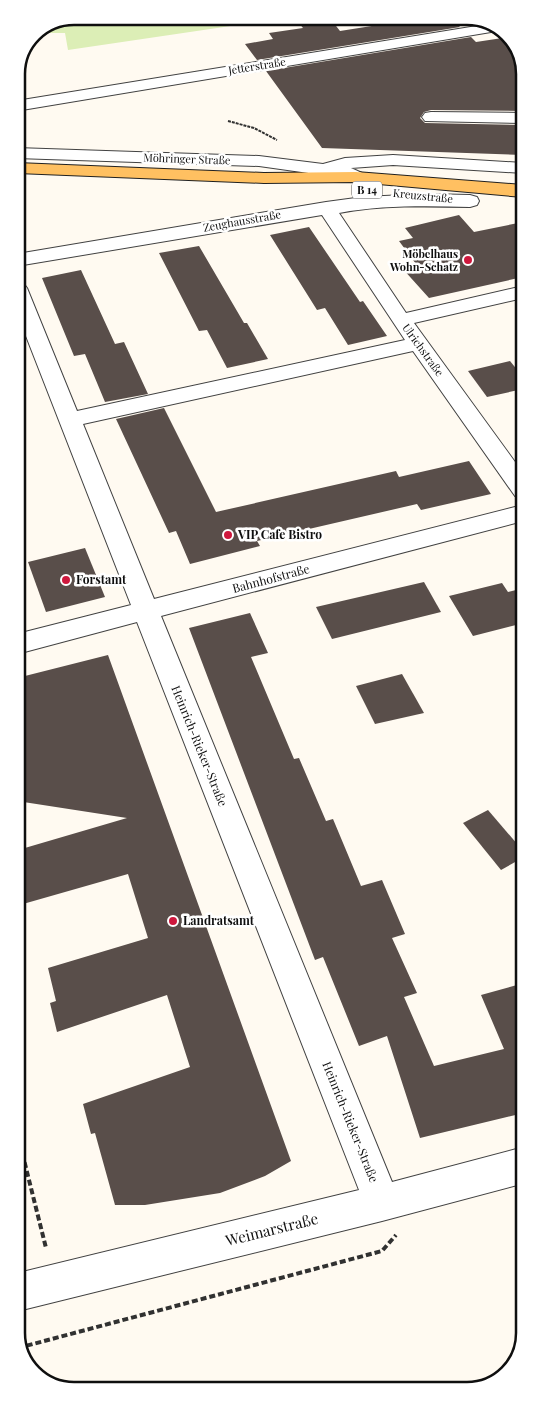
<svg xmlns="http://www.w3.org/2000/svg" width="541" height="1407" font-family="'Playfair Display',serif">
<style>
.green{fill:#dceeb6}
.building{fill:#594e4a}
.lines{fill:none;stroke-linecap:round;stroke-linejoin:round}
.minor-casing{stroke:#424242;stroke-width:2}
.major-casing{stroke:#202020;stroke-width:2}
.path-far1{stroke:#313131;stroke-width:2;stroke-dasharray:3 1;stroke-linecap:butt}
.path{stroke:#313131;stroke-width:4;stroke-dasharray:6 3;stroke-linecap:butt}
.minor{fill:#fff;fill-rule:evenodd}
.major{fill:#ffc061;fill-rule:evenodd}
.poi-dot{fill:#ce183d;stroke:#fff;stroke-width:2}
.labels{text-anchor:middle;stroke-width:5;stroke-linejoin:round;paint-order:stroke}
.far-street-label{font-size:11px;fill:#0f0f0f;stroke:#fff}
.shield{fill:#fff;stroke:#575757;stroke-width:1}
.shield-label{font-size:11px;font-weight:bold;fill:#0f0f0f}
.far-poi-label{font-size:11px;font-weight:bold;fill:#0f0f0f;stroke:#fff;text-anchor:end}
.poi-label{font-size:12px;font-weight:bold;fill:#0f0f0f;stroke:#fff;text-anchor:start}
.street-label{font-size:12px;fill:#0f0f0f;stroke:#fff}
.near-street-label{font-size:15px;fill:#0f0f0f;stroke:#fff}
.rim{fill:none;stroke:#0f0f0f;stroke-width:2.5}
</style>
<rect width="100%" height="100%" fill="#fffaf1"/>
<polygon class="green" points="74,16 298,16 68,50 65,33 34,33"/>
<g class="building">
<polygon points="450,16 460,27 257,60 245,44 273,39 269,33 303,28 298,22 329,17 340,31 416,19"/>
<polygon points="471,37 476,42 509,37 523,59 523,111 431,110 424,112 420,118 425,123 523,125 523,155 322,148 266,71"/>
<polygon points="459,215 474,232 523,222 523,277 429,298 402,268 416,264 399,241 413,238 405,228"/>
<polygon points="309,227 360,302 363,301 387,336 348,345 325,308 317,310 270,235"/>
<polygon points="199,246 244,323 247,323 268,359 227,368 207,330 199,331 159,253"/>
<polygon points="81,270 115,344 124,342 148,394 105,402 85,354 74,356 42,278"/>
<polygon points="510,361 523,377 523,389 487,397 468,371"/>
<polygon points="164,408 216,512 396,471 399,477 469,461 491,494 421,510 417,504 257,541 260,546 190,564 176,531 169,533 116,419"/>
<polygon points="85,548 105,597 46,612 28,562"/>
<polygon points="424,582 441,612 332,639 316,607"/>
<polygon points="502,583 508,592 524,588 524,623 473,636 449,596"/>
<polygon points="250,613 268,653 251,657 294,759 299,758 326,821 333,819 361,886 382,880 405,934 392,938 417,993 404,997 434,1066 504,1049 481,995 524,983 524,1113 420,1138 387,1036 359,1046 323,957 315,960 189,628"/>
<polygon points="108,655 291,1161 265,1176 220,1193 145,1205 115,1205 95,1133 91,1134 83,1104 190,1067 167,995 57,1032 50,1003 56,1001 48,968 148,938 128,874 23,904 18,883 18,850 127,818 17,801 17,678"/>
<polygon points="402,674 424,713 375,724 356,686"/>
<polygon points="488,810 524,852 524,857 501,870 463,823"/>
</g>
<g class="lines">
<g class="minor-casing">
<g id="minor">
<polygon points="489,24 503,30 16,111 16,101"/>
<polygon points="431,112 523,113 523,123 425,121 422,117 425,113"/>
<polygon points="16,148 259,156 323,164 345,158 393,155 523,163 523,173 393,165 351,168 362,173 365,177 362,181 356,182 344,178 259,166 16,158"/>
<path d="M 426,194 L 470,195 L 477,197 L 479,201 L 477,205 L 470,207 C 426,206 382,205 339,213 L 406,313 L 523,286 L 523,298 L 414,323 L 523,473 L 523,498 L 515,496 L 413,351 L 83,424 L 154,599 L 523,505 L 523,521 L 161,616 L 392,1182 L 524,1147 L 525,1183 L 382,1221 L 18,1311 L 18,1273 L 359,1190 L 137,622 L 17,654 L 17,634 L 131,605 L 17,313 L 17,282 L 24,284 L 27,288 L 77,411 L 405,340 L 322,215 L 17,266 L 17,254 L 326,202 L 363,197 Z"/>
</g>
</g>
<g class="major-casing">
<polygon id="major" points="17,163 264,173 356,172 523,185 523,197 356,182 264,183 17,173"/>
</g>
<polyline class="path-far1" points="228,121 254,128 277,140"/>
<g class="path">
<polyline points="18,1136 46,1248"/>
<polyline points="18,1348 382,1251 396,1235"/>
</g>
<use href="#minor" class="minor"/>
<use href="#major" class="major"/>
</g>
<g class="poi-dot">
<circle cx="468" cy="260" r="5"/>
<circle cx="228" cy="535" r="5"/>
<circle cx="66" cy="580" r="5"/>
<circle cx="173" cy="921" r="5"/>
</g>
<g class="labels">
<g class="far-street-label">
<text transform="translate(257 66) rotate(-9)" y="4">Jetterstraße</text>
<text transform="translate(187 159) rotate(2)" y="4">Möhringer Straße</text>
<text transform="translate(423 196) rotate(6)" y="4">Kreuzstraße</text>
<text transform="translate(242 221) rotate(-10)" y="4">Zeughausstraße</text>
<text transform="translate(423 350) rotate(54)" y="4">Ulrichstraße</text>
</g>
<rect class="shield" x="352" y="181.5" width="30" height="17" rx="4"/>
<g class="shield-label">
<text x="367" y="194">B 14</text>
</g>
<g class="far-poi-label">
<text x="458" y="258">Möbelhaus<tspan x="458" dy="13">Wohn-Schatz</tspan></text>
</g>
<g class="poi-label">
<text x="238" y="539">VIP Cafe Bistro</text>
<text x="76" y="584">Forstamt</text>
<text x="183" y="925">Landratsamt</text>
</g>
<g class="street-label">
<text transform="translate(271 579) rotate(-15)" y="4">Bahnhofstraße</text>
<text transform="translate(199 746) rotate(68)" y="4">Heinrich-Rieker-Straße</text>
<text transform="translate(350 1122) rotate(68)" y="4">Heinrich-Rieker-Straße</text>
</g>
<g class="near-street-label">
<text transform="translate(272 1230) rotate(-14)" y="5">Weimarstraße</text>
</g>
</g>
<path d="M0 0H541V1407H0ZM74 25H467A49 49 0 0 1 516 74V1333A49 49 0 0 1 467 1382H74A49 49 0 0 1 25 1333V74A49 49 0 0 1 74 25Z" fill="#fff" fill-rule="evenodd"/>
<path class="rim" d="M74 25H467A49 49 0 0 1 516 74V1333A49 49 0 0 1 467 1382H74A49 49 0 0 1 25 1333V74A49 49 0 0 1 74 25Z"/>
</svg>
